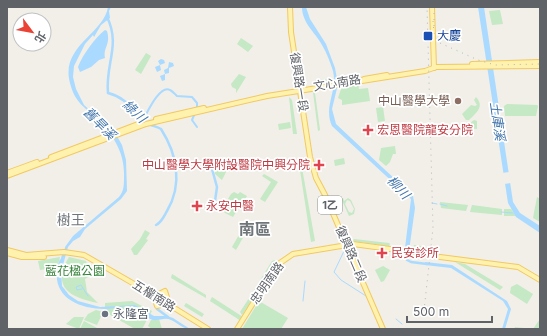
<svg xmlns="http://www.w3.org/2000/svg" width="547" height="336" font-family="Inter,'Noto Sans TC',sans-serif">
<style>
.green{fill:#c5e8c5;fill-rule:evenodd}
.water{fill:#aadaff}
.pier{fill:#f1efe8}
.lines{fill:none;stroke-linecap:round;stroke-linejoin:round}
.stream{stroke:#aadaff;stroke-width:1}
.canal{stroke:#aadaff;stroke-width:2}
.river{stroke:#aadaff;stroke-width:2.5}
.major-tunnel{stroke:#ccccc8;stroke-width:4;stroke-dasharray:4 2;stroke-linecap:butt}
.major-casing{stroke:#f2c960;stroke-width:6}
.major{stroke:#fff2af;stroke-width:4}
.rail{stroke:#b6b7b8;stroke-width:1;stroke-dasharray:1 5;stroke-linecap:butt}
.transit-dot{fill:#1a4fb4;stroke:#fff;stroke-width:1.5}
.education-dot{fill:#8d6e63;stroke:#fff;stroke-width:1.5}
.health-dot{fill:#e0444e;stroke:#fff;stroke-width:1.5}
.worship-dot{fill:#6b7280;stroke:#fff;stroke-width:1.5}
.labels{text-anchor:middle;stroke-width:3.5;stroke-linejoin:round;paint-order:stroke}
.shield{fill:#fff;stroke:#8f9295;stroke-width:1}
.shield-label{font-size:11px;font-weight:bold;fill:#5f6368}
.transit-label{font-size:12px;fill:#164399;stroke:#fff;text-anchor:start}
.street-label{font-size:12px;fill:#5f6368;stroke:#fff}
.education-label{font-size:12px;fill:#785e54;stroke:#fff;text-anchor:end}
.health-label{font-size:12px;fill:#be3a42;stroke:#fff;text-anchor:start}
.park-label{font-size:12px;fill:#348238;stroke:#fff}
.worship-label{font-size:12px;fill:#5b616d;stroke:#fff;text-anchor:start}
.water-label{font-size:13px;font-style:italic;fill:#4174aa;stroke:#fff}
.quarter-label{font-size:14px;fill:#70757a;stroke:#fff}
.district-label{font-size:16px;font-weight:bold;fill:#70757a;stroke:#fff}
</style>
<rect width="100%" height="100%" fill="#f1efe8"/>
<g class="green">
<polygon points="500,10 503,24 492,25 489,11"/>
<polygon points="241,38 253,46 248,52 237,44"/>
<polygon points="146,53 151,56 141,74 135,70"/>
<polygon points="239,74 246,77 236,93 236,89 232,87 231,84"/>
<polygon points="330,79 330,83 316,85 315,80"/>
<polygon points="358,83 359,89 368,88 370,101 342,105 342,100 338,98 342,86"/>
<polygon points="313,92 315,93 320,130 318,131"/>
<polygon points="289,97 292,100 297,134 293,134"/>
<path d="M 476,97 C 485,107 476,113 469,120 L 466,120 L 462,114 L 471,105 L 475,106 L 477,105 L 474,100 Z"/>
<polygon points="507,104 537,105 538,106 536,116 505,116 504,106"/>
<polygon points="383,107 385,121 378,122 376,108"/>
<polygon points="474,120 477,121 477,129 468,128 469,124"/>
<polygon points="290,122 291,128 279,130 278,124"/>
<polygon points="395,146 396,154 393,154 390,162 386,166 379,160 381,148"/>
<polygon points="344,158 345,164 335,166 334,160"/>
<polygon points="217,164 226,170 226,172 222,180 215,174 215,169"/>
<polygon points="302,168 315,241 311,242 300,170"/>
<polygon points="264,174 278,182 265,202 260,199 271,182 262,176"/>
<polygon points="234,192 238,194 240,192 247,196 240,207 237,206 236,207 238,209 233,217 225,213 222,209 231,194"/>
<polygon points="537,197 540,199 540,222 533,218"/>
<path d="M 341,198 L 343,198 L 344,201 L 348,198 L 351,200 L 355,209 L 354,214 L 349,216 ZM 347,200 L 350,201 L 354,209 L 352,213 L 349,212 L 345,204 Z"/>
<polygon points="440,202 468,205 466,211 441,208"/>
<polygon points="472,205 502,209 502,215 470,212"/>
<polygon points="504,209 511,209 516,216 504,216"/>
<polygon points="145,230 150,233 146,239 148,240 137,255 134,255 131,249 140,239"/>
<polygon points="240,233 244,236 236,250 232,247"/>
<polygon points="354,239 389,243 390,244 389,246 352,241"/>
<polygon points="414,245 427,247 428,251 413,249"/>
<polygon points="60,257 56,274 47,275 46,269 40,270 38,261"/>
<path d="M 69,257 L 86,261 L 91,275 L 85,279 L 87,292 L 98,303 C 72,298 50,288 69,257 Z"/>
<polygon points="275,260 277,263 258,293 256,293 254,290 272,261"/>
<polygon points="455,262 465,264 503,287 500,290"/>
<polygon points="383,266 390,270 384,281 381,282 375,270"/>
<polygon points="172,274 206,295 206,298 171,278"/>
<polygon points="517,284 533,294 527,304 510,293 511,287"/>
<polygon points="251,295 254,298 242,315 240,312"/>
<polygon points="212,297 243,317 241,321 210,301"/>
<polygon points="132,301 152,311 142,329 135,329 105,312 105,303"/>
<polygon points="259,301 288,318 281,329 242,329"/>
<polygon points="186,303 204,314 202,317 184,306"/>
<polygon points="96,310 103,312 97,325 84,320 88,314"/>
<polygon points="74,317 84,317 79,329 66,324"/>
<polygon points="159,319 162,329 152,329 148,326 151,320"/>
<polygon points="540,319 540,329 514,329 515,327 533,329"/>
<polygon points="84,321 97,328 80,329"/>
</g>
<g class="water">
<path d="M 108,7 L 111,7 L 109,11 L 110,18 L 101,25 L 94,37 L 93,35 L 85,44 L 74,66 L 73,77 L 76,89 L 84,105 L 101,120 L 107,122 L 114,131 L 122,145 L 126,160 L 127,191 L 121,199 L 85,229 L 80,237 L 73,241 L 68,247 L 61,272 L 62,286 L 69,295 L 78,301 L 100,307 L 135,305 L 154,316 L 167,316 L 173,318 L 190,329 C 183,329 178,323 171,320 C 165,317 159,321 153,320 C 146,318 138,309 129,307 C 122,305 113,309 105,309 C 75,309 47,294 60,259 L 62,261 L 63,260 L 65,247 L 73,236 L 119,197 C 124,191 124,185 124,177 C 125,152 113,135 97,119 C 84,106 75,103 70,83 C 60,46 104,34 108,7 Z"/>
<path d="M 302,7 L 306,7 L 310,19 L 326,44 L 335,68 L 338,84 L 332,109 L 336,124 L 413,196 L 415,208 L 408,258 L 404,256 L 411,199 L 332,126 C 323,106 338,91 333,71 C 330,62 327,53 322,45 C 315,32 302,23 302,7 Z"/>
<polygon points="478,7 484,7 513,202 520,213 540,226 540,233 516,217 508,203"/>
<path d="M 105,30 L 107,31 C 111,45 103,47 105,58 L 99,60 L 91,67 L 80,72 L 78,67 C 83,54 95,38 105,30 Z"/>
<polygon points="161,59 164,60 165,63 160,65 161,70 157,72 155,67 160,65 158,61"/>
<polygon points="169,62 173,63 174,66 169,68 169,73 165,74 165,80 162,81 160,76 165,74 164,70 168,68"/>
<polygon points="425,262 452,265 507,301 511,309 505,329 502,329 508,309 503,301 451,268 425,265"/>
</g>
<polygon class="pier" points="509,172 511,183 504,184 502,173"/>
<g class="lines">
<g class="stream">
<polyline points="432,203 437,204"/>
<polyline points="440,204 447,206"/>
<polyline points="501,212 513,213"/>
<polyline points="345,249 334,272 341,280 366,296"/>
<polyline points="82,289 77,290 76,287 81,285 88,296"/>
<polyline points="303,301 305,281"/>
<polyline points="396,319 402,324"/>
</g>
<g class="canal">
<polyline points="195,113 192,120 197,127"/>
<path d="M 143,120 C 147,113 160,84 170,90 C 172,91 175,94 177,96 L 192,97 L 197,103 L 197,109"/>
</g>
<g class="river">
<path d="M 107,17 C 121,45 105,64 108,93 C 127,98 131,109 145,121 C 150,126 156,126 161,129 C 177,154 183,184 167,211 C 164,216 162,222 156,225"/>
<polyline points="212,169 217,187 215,201"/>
<polyline points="407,255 407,260 411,262 427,264"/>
<polyline points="61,263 64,252"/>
<polyline points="157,309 168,317"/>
</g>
<polyline class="major-tunnel" points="427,255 440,257"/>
<g class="major-casing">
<g id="major">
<polyline points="290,7 291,32 310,157 316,178 325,195 383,329"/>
<polyline points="432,7 434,68"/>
<polyline points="472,64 540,62"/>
<polyline points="364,79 387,75"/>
<polyline points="156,119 204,108"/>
<polyline points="51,157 138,124"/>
<polyline points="7,173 37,162"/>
<polyline points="7,176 146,124 267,96 425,71 436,67 540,66"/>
<polyline points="7,250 26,255 64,252 84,255 155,296 208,329"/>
<polyline points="7,253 22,257 44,257"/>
<polyline points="440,257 518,267 540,280"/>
<polyline points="155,296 165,291 169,304"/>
<polyline points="154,297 157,306 164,304"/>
<polyline points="237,329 277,265 293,254 353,244 427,254"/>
</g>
</g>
<use href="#major" class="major"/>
<g class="rail">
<polyline points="434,7 434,26"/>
<polyline points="433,21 434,34 440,43 478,60 495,65 540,64"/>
<polyline points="422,329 433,228 427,7"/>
</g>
</g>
<rect class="transit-dot" x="423" y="31" width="10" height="10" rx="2"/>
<circle class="education-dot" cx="458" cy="101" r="4"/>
<g class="health-dot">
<path d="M366 124h4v4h4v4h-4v4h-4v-4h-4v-4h4z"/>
<path d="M317 159h4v4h4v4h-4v4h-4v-4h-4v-4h4z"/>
<path d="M195 200h4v4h4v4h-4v4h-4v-4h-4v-4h4z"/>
<path d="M380 247h4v4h4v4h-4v4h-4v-4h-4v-4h4z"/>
</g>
<circle class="worship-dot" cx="105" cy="314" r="4"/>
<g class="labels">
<rect class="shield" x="318" y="196" width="24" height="18" rx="3"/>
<g class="shield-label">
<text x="330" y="209">1乙</text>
</g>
<g class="transit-label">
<text x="437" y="40">大慶</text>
</g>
<g class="street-label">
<text transform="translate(299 82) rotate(81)" y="4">復興路一段</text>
<text transform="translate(337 83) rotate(-9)" y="4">文心南路</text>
<text transform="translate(351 254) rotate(67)" y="4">復興路二段</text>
<text transform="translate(267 283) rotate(-55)" y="4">忠明南路</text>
<text transform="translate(154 296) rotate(32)" y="4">五權南路</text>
</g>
<g class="education-label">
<text x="450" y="105">中山醫學大學</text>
</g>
<g class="health-label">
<text x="377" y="134">宏恩醫院龍安分院</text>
<text x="310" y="169" text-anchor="end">中山醫學大學附設醫院中興分院</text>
<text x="206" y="210">永安中醫</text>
<text x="391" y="257">民安診所</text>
</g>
<g class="park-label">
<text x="75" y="275">藍花楹公園</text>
</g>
<g class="worship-label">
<text x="113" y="318">永隆宮</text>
</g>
<g class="water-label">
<text transform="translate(135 111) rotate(43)" y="5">綠川</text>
<text transform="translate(498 121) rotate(82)" y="5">土庫溪</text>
<text transform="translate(100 123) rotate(45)" y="5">舊旱溪</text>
<text transform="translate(399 187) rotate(47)" y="5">柳川</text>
</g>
<g class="quarter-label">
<text x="71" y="225">樹王</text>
</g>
<g class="district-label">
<text x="255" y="235">南區</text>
</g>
</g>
<rect width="547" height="336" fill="none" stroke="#5f6368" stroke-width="16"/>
<g transform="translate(32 32) rotate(122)"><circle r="19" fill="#ffffff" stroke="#bfc1c3"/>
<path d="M0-3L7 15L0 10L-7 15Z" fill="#ea4335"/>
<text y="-6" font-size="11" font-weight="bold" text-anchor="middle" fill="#5f6368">北</text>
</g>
<path d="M407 316v6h85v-6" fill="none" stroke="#5f6368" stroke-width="2"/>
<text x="413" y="316" font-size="12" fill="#5f6368" stroke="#ffffff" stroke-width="3" paint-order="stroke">500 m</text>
</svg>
